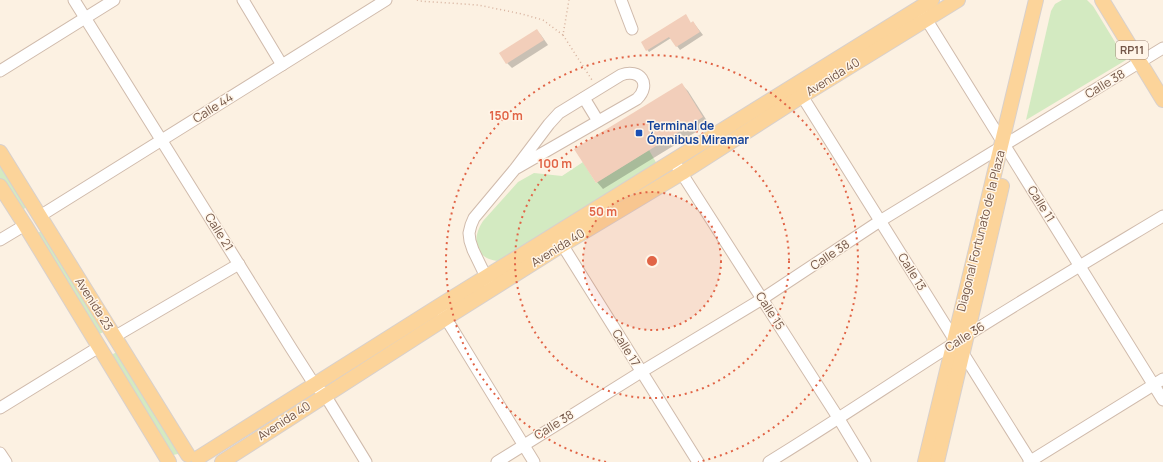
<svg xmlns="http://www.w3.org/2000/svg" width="1163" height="462" font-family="Manrope,sans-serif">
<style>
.green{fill:#d3eac1}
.shadow{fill:#0003}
.building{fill:#f2ceba}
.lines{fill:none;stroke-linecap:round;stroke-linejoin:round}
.minor-casing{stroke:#d0bbac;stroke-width:13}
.major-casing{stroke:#d8d0cc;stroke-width:16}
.path{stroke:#d6b19d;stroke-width:1.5;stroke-dasharray:1 3;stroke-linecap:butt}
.minor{stroke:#fff;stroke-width:11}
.major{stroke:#fcd49a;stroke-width:14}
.ring{fill:none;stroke:#e16446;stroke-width:2;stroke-dasharray:2 4}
.transit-dot{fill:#1a4fb4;stroke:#fff5e8;stroke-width:1.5}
.labels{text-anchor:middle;stroke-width:3;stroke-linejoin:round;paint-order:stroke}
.shield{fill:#fff5e8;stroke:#9e8678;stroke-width:1}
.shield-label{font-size:11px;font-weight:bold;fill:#745748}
.street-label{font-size:12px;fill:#745748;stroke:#fff5e8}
.transit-label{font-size:12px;font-weight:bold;fill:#164399;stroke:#fff5e8;text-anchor:start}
.centre{fill:#e16446;stroke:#fff5e8;stroke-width:2}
.ring-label{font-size:12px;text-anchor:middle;font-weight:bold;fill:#e16446;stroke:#fff5e8;stroke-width:3;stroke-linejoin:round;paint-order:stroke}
</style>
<rect width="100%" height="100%" fill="#fcf1e2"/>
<g class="green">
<polygon points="1062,0 1087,0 1093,6 1126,60 1026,120 1051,11 1055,4"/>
<path d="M 649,150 L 658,166 L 499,261 C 474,259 471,239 483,221 L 518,182 L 534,173 L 562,176 L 583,162 L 596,183 Z"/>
<polygon points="0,160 27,207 22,210 0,181"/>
<path d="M 42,231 L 104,331 C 101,335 98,333 94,332 L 37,233 Z"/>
<polygon points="115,353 120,353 180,452 178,454 173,455 112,358 113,354"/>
</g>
<g class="shadow">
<polygon points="693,22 703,35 680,50 671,38 649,52 642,43"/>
<polygon points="536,30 541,35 548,45 512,68 507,63"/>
<polygon points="681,84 688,91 709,124 603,189 597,182"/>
</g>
<g class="building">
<polygon points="686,14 691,23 693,21 700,32 676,47 669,37 646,51 641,42"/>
<polygon points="537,29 544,40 506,64 499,53"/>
<polygon points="682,83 703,117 596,183 574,149"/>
</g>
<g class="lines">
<g class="minor-casing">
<g id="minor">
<polyline points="74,0 291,348 314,384 325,395 366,462"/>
<polyline points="243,0 282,65"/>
<polyline points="621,0 632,29"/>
<polyline points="923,14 1163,400"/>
<polyline points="0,71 114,0"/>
<polyline points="802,89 802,96 1031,462"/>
<polyline points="584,98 598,121"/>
<polyline points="677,166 839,419 865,462"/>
<polyline points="40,216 386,0"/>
<polyline points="558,238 698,462"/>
<polyline points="0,240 25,225"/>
<path d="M 489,283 L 473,250 L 470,241 L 469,233 L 471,225 L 474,218 L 515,169 L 549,124 L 559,113 L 621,75 C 640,68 652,84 637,99 L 515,169"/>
<polyline points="442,312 534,462"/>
<polyline points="114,337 239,264"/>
<polyline points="0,408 99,347"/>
<polyline points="0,453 6,462"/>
<polyline points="497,462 641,372 762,299 880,221 1163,48"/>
<path d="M 769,462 C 831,424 892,383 953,344 C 1022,300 1093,258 1163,216"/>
<polyline points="1029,462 1163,379"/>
</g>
</g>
<g class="major-casing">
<g id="major">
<polyline points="1102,0 1163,100"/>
<polyline points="0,152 188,455"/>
<polyline points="0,186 25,225 169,462"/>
<polyline points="198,458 439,306 932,0"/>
<polyline points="222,462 446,318 562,245 682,173 802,96 958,0"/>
<polyline points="925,462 1036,0"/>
<polyline points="937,462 1002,186"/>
</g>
</g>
<g class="path">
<polyline points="417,0 419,1 478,5 522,14 543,20 563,35 569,0"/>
<polyline points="563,35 592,80"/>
</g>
<use href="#minor" class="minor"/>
<use href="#major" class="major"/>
</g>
<circle cx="652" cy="261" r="69" fill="#e16446" fill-opacity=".12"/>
<g class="ring">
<circle cx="652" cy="261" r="69"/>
<circle cx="652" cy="261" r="137"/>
<path d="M606 462A206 206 0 1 1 698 462"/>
</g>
<rect class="transit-dot" x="635" y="129" width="8" height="8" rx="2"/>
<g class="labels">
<rect class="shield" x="1116" y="41" width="32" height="18" rx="3"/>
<g class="shield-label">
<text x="1132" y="54">RP11</text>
</g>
<g class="street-label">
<text transform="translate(833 77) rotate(-32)" y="4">Avenida 40</text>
<text transform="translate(1105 84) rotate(-31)" y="4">Calle 38</text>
<text transform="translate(213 108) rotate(-32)" y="4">Calle 44</text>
<text transform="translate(1041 204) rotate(58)" y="4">Calle 11</text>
<text transform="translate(981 231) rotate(-76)" y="4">Diagonal Fortunato de la Plaza</text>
<text transform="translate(219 232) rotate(58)" y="4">Calle 21</text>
<text transform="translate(558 248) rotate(-32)" y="4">Avenida 40</text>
<text transform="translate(830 255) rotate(-34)" y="4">Calle 38</text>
<text transform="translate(912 272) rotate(58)" y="4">Calle 13</text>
<text transform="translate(94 304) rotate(58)" y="4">Avenida 23</text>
<text transform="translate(770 311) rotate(57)" y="4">Calle 15</text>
<text transform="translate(965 337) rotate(-32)" y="4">Calle 36</text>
<text transform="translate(626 348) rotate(58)" y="4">Calle 17</text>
<text transform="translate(284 421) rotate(-33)" y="4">Avenida 40</text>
<text transform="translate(554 425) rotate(-32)" y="4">Calle 38</text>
</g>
<g class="transit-label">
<text x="647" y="130">Terminal de<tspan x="647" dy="14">Ómnibus Miramar</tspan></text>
</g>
</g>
<circle cx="652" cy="261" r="6" class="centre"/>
<g class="ring-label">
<text x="506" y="120">150 m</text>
<text x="555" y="168">100 m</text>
<text x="603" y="216">50 m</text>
</g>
</svg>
